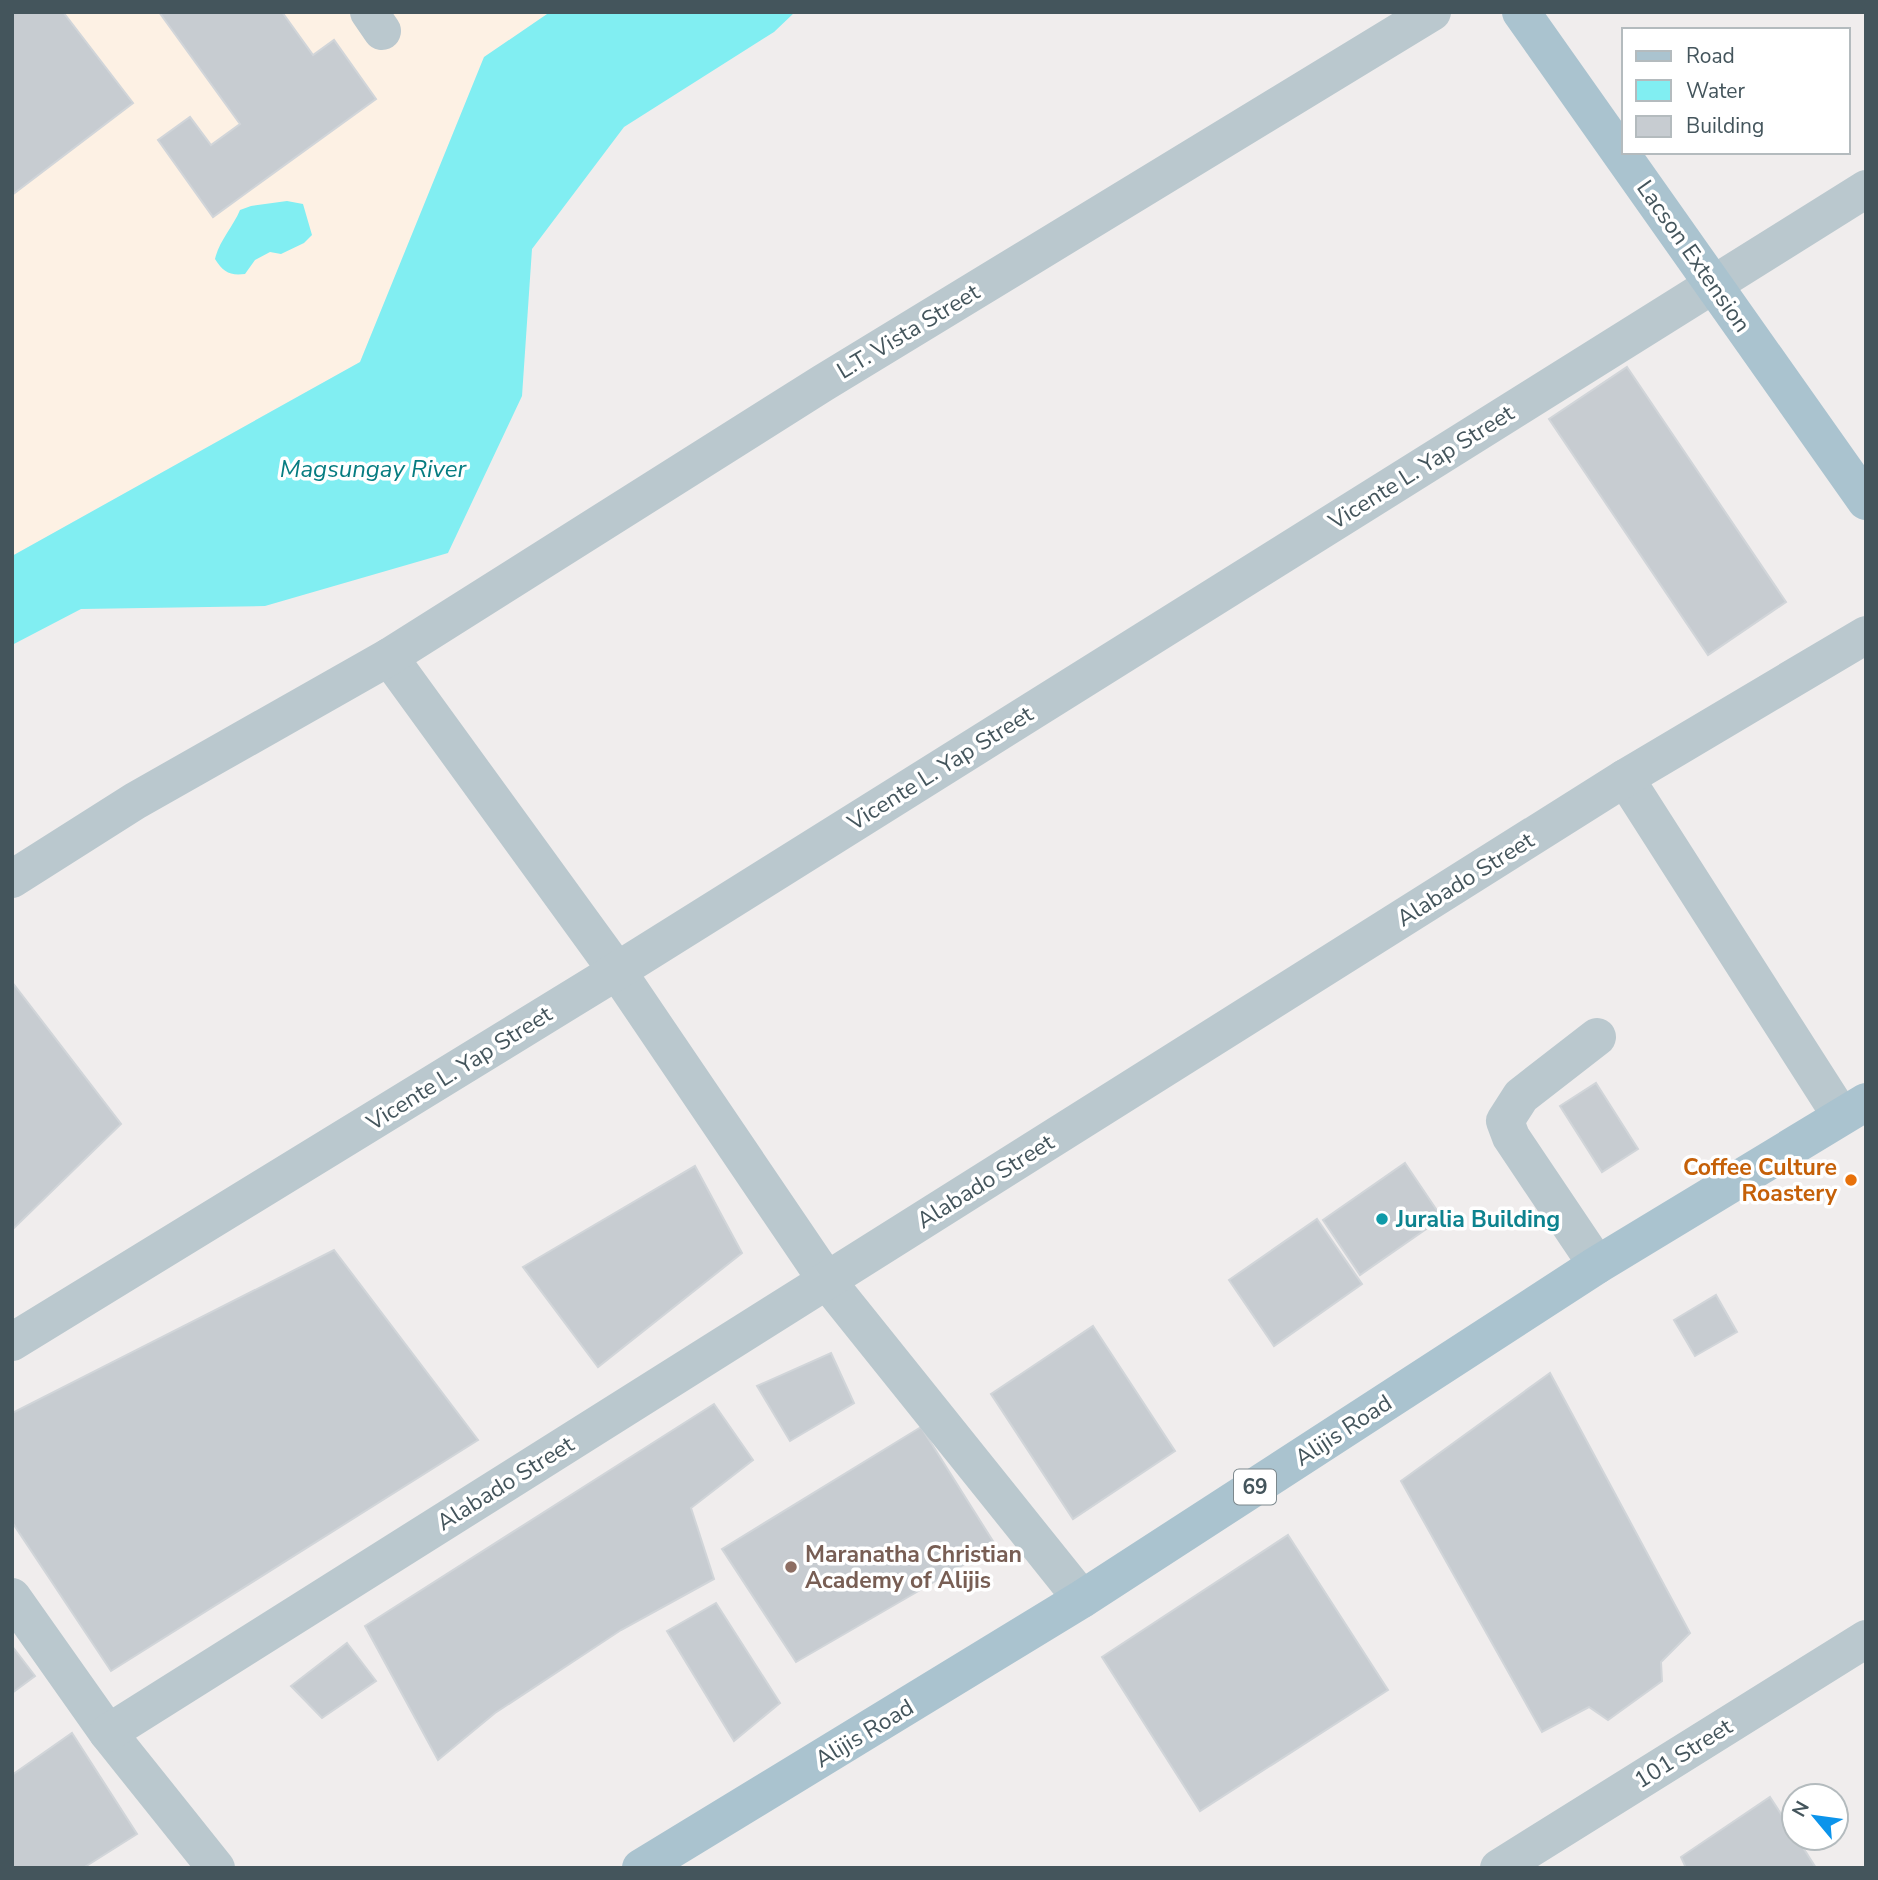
<svg xmlns="http://www.w3.org/2000/svg" width="1878" height="1880" font-family="'Nunito Sans',sans-serif">
<style>
.commercial{fill:#fdf1e4}
.water{fill:#81eef2}
.building{fill:#c7ccd1;stroke:#d1d5d9;stroke-width:2}
.lines{fill:none;stroke-linecap:round;stroke-linejoin:round}
.minor{stroke:#bac8ce;stroke-width:38}
.major{stroke:#aac3cf;stroke-width:38}
.food-dot{fill:#e8710a;stroke:#fff;stroke-width:2.5}
.culture-dot{fill:#0f9aa8;stroke:#fff;stroke-width:2.5}
.education-dot{fill:#8d6e63;stroke:#fff;stroke-width:2.5}
.labels{text-anchor:middle;stroke-width:7;stroke-linejoin:round;paint-order:stroke}
.shield{fill:#fff;stroke:#7c888d;stroke-width:2}
.shield-label{font-size:21px;font-weight:bold;fill:#44555c}
.street-label{font-size:23px;fill:#44555c;stroke:#fff}
.food-label{font-size:23px;font-weight:bold;fill:#c56008;stroke:#fff;text-anchor:end}
.culture-label{font-size:23px;font-weight:bold;fill:#0d838f;stroke:#fff;text-anchor:start}
.education-label{font-size:23px;font-weight:bold;fill:#785e54;stroke:#fff;text-anchor:start}
.water-label{font-size:24px;font-style:italic;fill:#067c81;stroke:#fff}
</style>
<rect width="100%" height="100%" fill="#f0eded"/>
<polygon class="commercial" points="12,12 550,12 484,57 360,362 12,556"/>
<g class="water">
<polygon points="550,12 795,12 774,32 624,127 532,249 522,396 448,553 265,606 81,609 12,645 12,556 360,362 484,57"/>
<path d="M 287,201 L 303,204 L 312,235 L 304,243 L 281,254 L 270,252 L 255,260 L 245,274 C 230,276 223,272 215,259 C 219,241 233,227 240,210 L 251,206 Z"/>
</g>
<g class="building">
<polygon points="12,12 63,12 133,103 12,195"/>
<polygon points="159,12 282,12 313,55 334,40 376,99 213,217 158,140 190,117 211,145 240,124"/>
<polygon points="1627,367 1786,602 1708,655 1549,419"/>
<polygon points="12,982 121,1124 12,1230"/>
<polygon points="1596,1083 1638,1149 1602,1172 1560,1106"/>
<polygon points="1405,1163 1442,1218 1360,1275 1323,1220"/>
<polygon points="695,1166 742,1253 598,1367 523,1267"/>
<polygon points="1317,1219 1362,1284 1274,1346 1229,1280"/>
<polygon points="334,1250 478,1440 111,1671 12,1522 12,1413"/>
<polygon points="1716,1295 1737,1332 1695,1356 1674,1320"/>
<polygon points="1093,1326 1175,1451 1073,1519 991,1394"/>
<polygon points="831,1353 854,1403 790,1441 757,1386"/>
<polygon points="1550,1373 1690,1633 1661,1662 1662,1681 1608,1720 1589,1707 1542,1732 1401,1481"/>
<polygon points="714,1404 753,1460 691,1508 714,1579 621,1630 495,1713 438,1760 365,1626"/>
<polygon points="921,1427 996,1546 796,1662 722,1549"/>
<polygon points="1288,1535 1388,1690 1200,1811 1102,1657"/>
<polygon points="716,1603 780,1703 734,1741 667,1631"/>
<polygon points="347,1643 376,1681 322,1718 291,1686"/>
<polygon points="12,1646 35,1676 12,1693"/>
<polygon points="72,1733 137,1834 83,1868 12,1868 12,1775"/>
<polygon points="1770,1797 1794,1834 1794,1838 1797,1838 1816,1868 1686,1868 1681,1857"/>
</g>
<g class="lines">
<g class="minor">
<polyline points="369,12 382,31"/>
<polyline points="389,657 617,971 827,1281 1082,1599"/>
<polyline points="1625,778 1841,1116"/>
<polyline points="12,879 135,801 389,657 823,383 1432,12"/>
<polyline points="1597,1265 1511,1137 1505,1121 1521,1096 1597,1037"/>
<polyline points="12,1342 617,971 1866,189"/>
<polyline points="12,1597 108,1733 216,1868"/>
<polyline points="108,1733 1625,778 1866,635"/>
<polyline points="1499,1868 1866,1639"/>
</g>
<g class="major">
<polyline points="1521,12 1866,501"/>
<polyline points="641,1868 1082,1599 1597,1265 1866,1102"/>
</g>
</g>
<circle class="food-dot" cx="1851" cy="1180" r="7"/>
<circle class="culture-dot" cx="1382" cy="1219" r="7"/>
<circle class="education-dot" cx="791" cy="1567" r="7"/>
<g class="labels">
<rect class="shield" x="1234" y="1469.5" width="42" height="35" rx="5"/>
<g class="shield-label">
<text x="1255" y="1494">69</text>
</g>
<g class="street-label">
<text transform="translate(1694 256) rotate(55)" y="8">Lacson Extension</text>
<text transform="translate(908 331) rotate(-31)" y="8">L.T. Vista Street</text>
<text transform="translate(1421 467) rotate(-32)" y="8">Vicente L. Yap Street</text>
<text transform="translate(940 768) rotate(-32)" y="8">Vicente L. Yap Street</text>
<text transform="translate(1465 879) rotate(-32)" y="8">Alabado Street</text>
<text transform="translate(459 1068) rotate(-32)" y="8">Vicente L. Yap Street</text>
<text transform="translate(985 1181) rotate(-32)" y="8">Alabado Street</text>
<text transform="translate(1343 1430) rotate(-33)" y="8">Alijis Road</text>
<text transform="translate(505 1483) rotate(-32)" y="8">Alabado Street</text>
<text transform="translate(864 1733) rotate(-31)" y="8">Alijis Road</text>
<text transform="translate(1683 1753) rotate(-32)" y="8">101 Street</text>
</g>
<g class="food-label">
<text x="1837" y="1175">Coffee Culture<tspan x="1837" dy="26">Roastery</tspan></text>
</g>
<g class="culture-label">
<text x="1396" y="1227">Juralia Building</text>
</g>
<g class="education-label">
<text x="805" y="1562">Maranatha Christian<tspan x="805" dy="26">Academy of Alijis</tspan></text>
</g>
<g class="water-label">
<text x="373" y="477">Magsungay River</text>
</g>
</g>
<rect width="1878" height="1880" fill="none" stroke="#44555c" stroke-width="28"/>
<rect x="1622" y="28" width="228" height="126" fill="#ffffff" stroke="#b4bbbe" stroke-width="2"/>
<rect x="1636" y="51" width="35" height="10" fill="#aac3cf" stroke="#b4bbbe" stroke-width="2"/>
<text x="1686" y="63" font-size="21" fill="#44555c">Road</text>
<rect x="1636" y="80" width="35" height="21" fill="#81eef2" stroke="#b4bbbe" stroke-width="2"/>
<text x="1686" y="98" font-size="21" fill="#44555c">Water</text>
<rect x="1636" y="116" width="35" height="21" fill="#c7ccd1" stroke="#b4bbbe" stroke-width="2"/>
<text x="1686" y="133" font-size="21" fill="#44555c">Building</text>
<g transform="translate(1815 1817) rotate(299)"><circle r="33" fill="#ffffff" stroke="#b4bbbe" stroke-width="2"/>
<path d="M0-5L12 26L0 18L-12 26Z" fill="#0c94eb"/>
<text y="-10" font-size="19" font-weight="bold" text-anchor="middle" fill="#44555c">N</text>
</g>
</svg>
